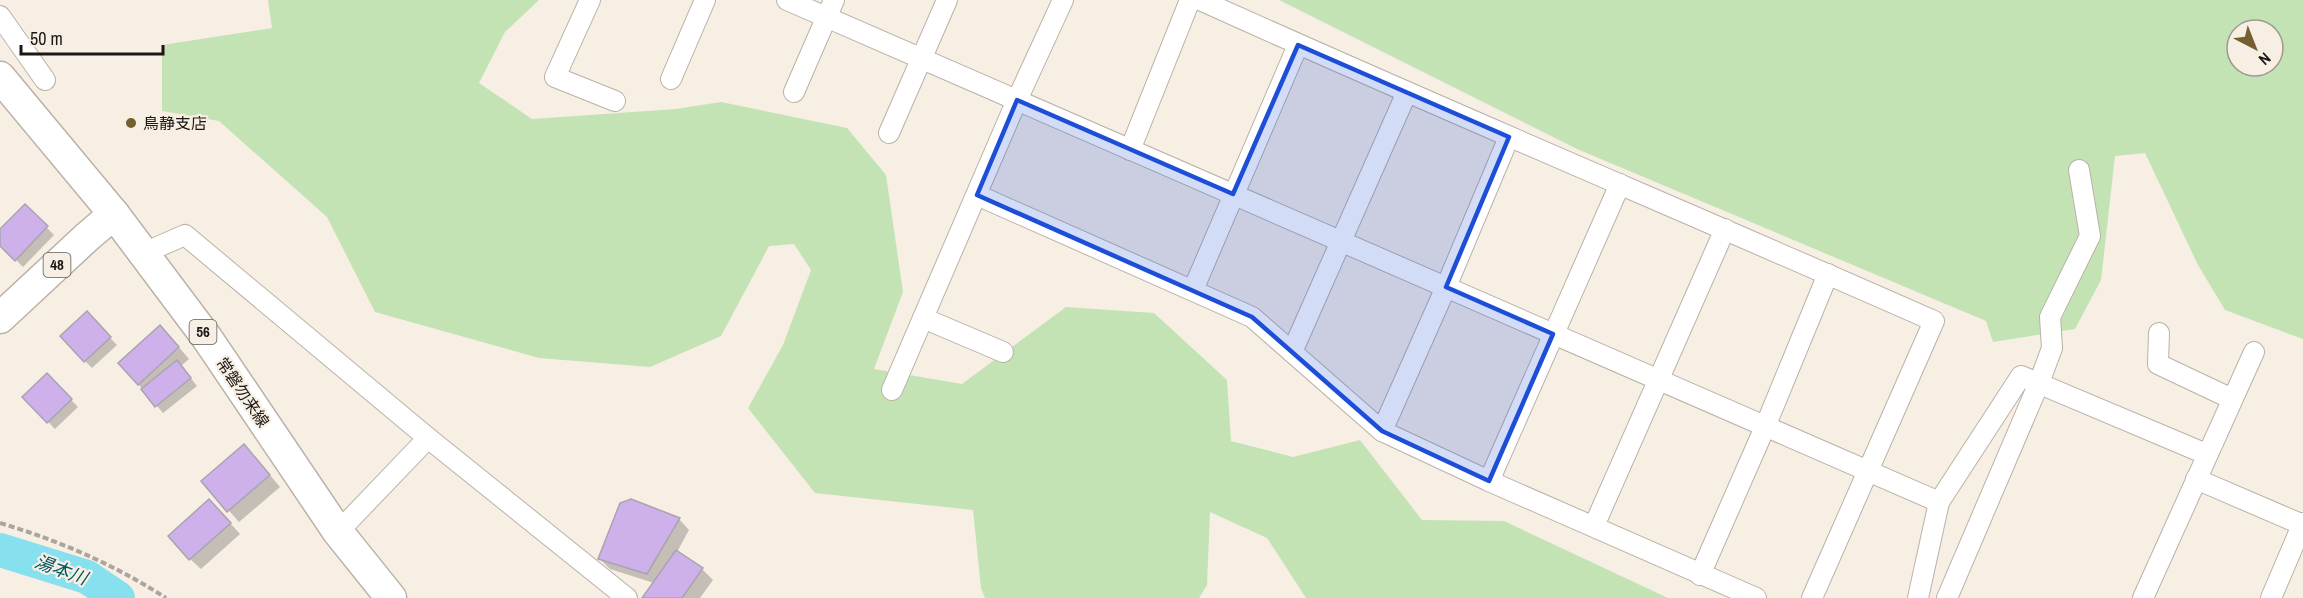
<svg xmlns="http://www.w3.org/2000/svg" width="2303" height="598" font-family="'Archivo Narrow','Noto Sans JP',sans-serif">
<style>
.green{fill:#c4e3b5;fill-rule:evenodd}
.shadow{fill:#0003}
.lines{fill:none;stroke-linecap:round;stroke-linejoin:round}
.river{stroke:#86e0ee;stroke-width:34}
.building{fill:#ceb0eb;stroke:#a9a4af;stroke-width:1.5}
.minor-casing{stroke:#bab1a7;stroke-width:22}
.primary-casing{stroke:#bab1a7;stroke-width:33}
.path{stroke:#aca59d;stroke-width:4;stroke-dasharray:6 3;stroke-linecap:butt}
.minor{stroke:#fff;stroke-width:20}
.primary{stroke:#fff;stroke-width:30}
.marked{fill:#1d4ed8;fill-opacity:0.2;stroke:#1d4ed8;stroke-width:4.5;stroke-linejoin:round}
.poi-dot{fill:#74602f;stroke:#f7eee4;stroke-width:2}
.labels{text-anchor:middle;stroke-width:4.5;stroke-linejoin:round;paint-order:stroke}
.shield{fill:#f7eee4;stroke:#5d5852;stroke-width:1.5}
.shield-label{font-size:15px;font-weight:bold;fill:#1b1714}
.poi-label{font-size:16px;fill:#1b1714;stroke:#f7eee4;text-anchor:start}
.street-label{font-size:16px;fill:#1b1714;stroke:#f7eee4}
.water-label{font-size:18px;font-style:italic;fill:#035761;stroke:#f7eee4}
</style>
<rect width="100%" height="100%" fill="#f7eee4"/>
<g class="green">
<polygon points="268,0 539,0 505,32 479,83 532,119 676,109 721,102 847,128 886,175 903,292 874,369 962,384 1066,307 1154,313 1227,380 1231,441 1293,457 1360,440 1422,520 1504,521 1668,598 1306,598 1267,538 1210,512 1207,585 1199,598 985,598 981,588 973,510 815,493 748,408 783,345 811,270 794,244 769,246 721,336 650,367 539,358 375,312 327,217 219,121 162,111 162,45 272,28"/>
<path d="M 1279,0 L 2303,0 L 2303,339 L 2225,310 L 2198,265 L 2145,153 L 2115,156 L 2101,280 L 2075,329 L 1993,342 L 1986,321 L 1577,149 ZM 2237,30 L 2273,30 L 2273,66 L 2237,66 Z"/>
</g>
<g class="shadow">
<polygon points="25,206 54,235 23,267 0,244 0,231"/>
<polygon points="94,321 117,345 92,368 85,361"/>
<polygon points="171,338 189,359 181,366 197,386 163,413 120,363"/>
<polygon points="47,375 78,407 55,429 24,397"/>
<polygon points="255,457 280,487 239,522 203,481"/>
<polygon points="220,512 240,534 201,569 190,559"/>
<polygon points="679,519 689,530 677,552 702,569 713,580 700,598 644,598 654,583 610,569 600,559"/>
</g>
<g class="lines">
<polyline class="river" points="0,550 87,577 118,598"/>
</g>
<g class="building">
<polygon points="25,204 48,226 15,261 0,246 0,229"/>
<polygon points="87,311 111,337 84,362 60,336"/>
<polygon points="160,325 179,347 138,385 118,363"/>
<polygon points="177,360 191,378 155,407 141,389"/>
<polygon points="47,373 72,399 47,423 22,397"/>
<polygon points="244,444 270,475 227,512 201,481"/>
<polygon points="209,499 231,523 189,560 168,536"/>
<polygon points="631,499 680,518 647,574 598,559 620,503"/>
<polygon points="676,550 703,568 682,598 642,598"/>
</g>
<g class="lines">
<g class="minor-casing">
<g id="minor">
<polyline points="590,0 555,77 615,101"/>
<polyline points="787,0 1939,502"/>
<path d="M 1200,0 C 1443,110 1689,213 1934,321 L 1812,598"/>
<polyline points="0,16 45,80"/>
<polyline points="671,79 705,0"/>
<polyline points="794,92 834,0"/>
<polyline points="889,133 947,0"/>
<polyline points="1130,150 1190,0"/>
<polyline points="977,195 1252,317 1382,431 1489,481 1756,598"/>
<polyline points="144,253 185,235 428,438 627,598"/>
<polyline points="1193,290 1298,45"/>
<polyline points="923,318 1003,352"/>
<polyline points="2159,333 2158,364 2232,399"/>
<polyline points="1292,352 1407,92"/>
<polyline points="892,390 1017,100 1063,0"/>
<polyline points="1382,431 1446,287 1509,137"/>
<polyline points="2196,479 2303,525"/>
<polyline points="1489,481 1620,184"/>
<polyline points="1594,526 1725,229"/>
<polyline points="338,532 428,438"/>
<polyline points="1700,575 1765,427 1828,274"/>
<polyline points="1918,598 1939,502 2021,376 2206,454"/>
<polyline points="1947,598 2039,383 2052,348 2050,317 2090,236 2079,170"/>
<polyline points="2143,598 2254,352"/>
<polyline points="2271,598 2303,523"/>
</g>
</g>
<g class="primary-casing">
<g id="primary">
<polyline points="0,77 114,214 207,338 338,532 391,598"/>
<polyline points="0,318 87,237 114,214"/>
</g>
</g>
<path class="path" d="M 0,523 C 60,541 113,564 166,598"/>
<use href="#minor" class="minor"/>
<use href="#primary" class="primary"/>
</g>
<path class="marked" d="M 1298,45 L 1509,137 L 1446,287 L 1553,334 L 1489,481 L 1382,431 L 1252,317 L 977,195 L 1017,100 L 1233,194 Z"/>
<circle class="poi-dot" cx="131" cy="123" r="6"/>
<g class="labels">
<g class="shield">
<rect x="43.5" y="253" width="27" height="24" rx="4.5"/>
<rect x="189.5" y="320" width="27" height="24" rx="4.5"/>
</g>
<g class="shield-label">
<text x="57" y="270">48</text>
<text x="203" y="337">56</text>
</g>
<g class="poi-label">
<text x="143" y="129">鳥静支店</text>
</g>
<g class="street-label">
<text transform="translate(243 392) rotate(56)" y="6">常磐勿来線</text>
</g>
<g class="water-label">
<text transform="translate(61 570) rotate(20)" y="6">湯本川</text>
</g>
</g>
<g transform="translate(2255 48) rotate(138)"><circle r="28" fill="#f7eee4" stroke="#9f9891" stroke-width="1.5"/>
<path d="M0-4.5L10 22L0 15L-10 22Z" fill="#74602f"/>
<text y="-9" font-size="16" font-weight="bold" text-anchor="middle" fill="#1b1714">N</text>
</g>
<path d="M21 45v9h142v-9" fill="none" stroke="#1b1714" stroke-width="3"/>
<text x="30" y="45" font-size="18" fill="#1b1714" stroke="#f7eee4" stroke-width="4.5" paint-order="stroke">50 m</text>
</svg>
